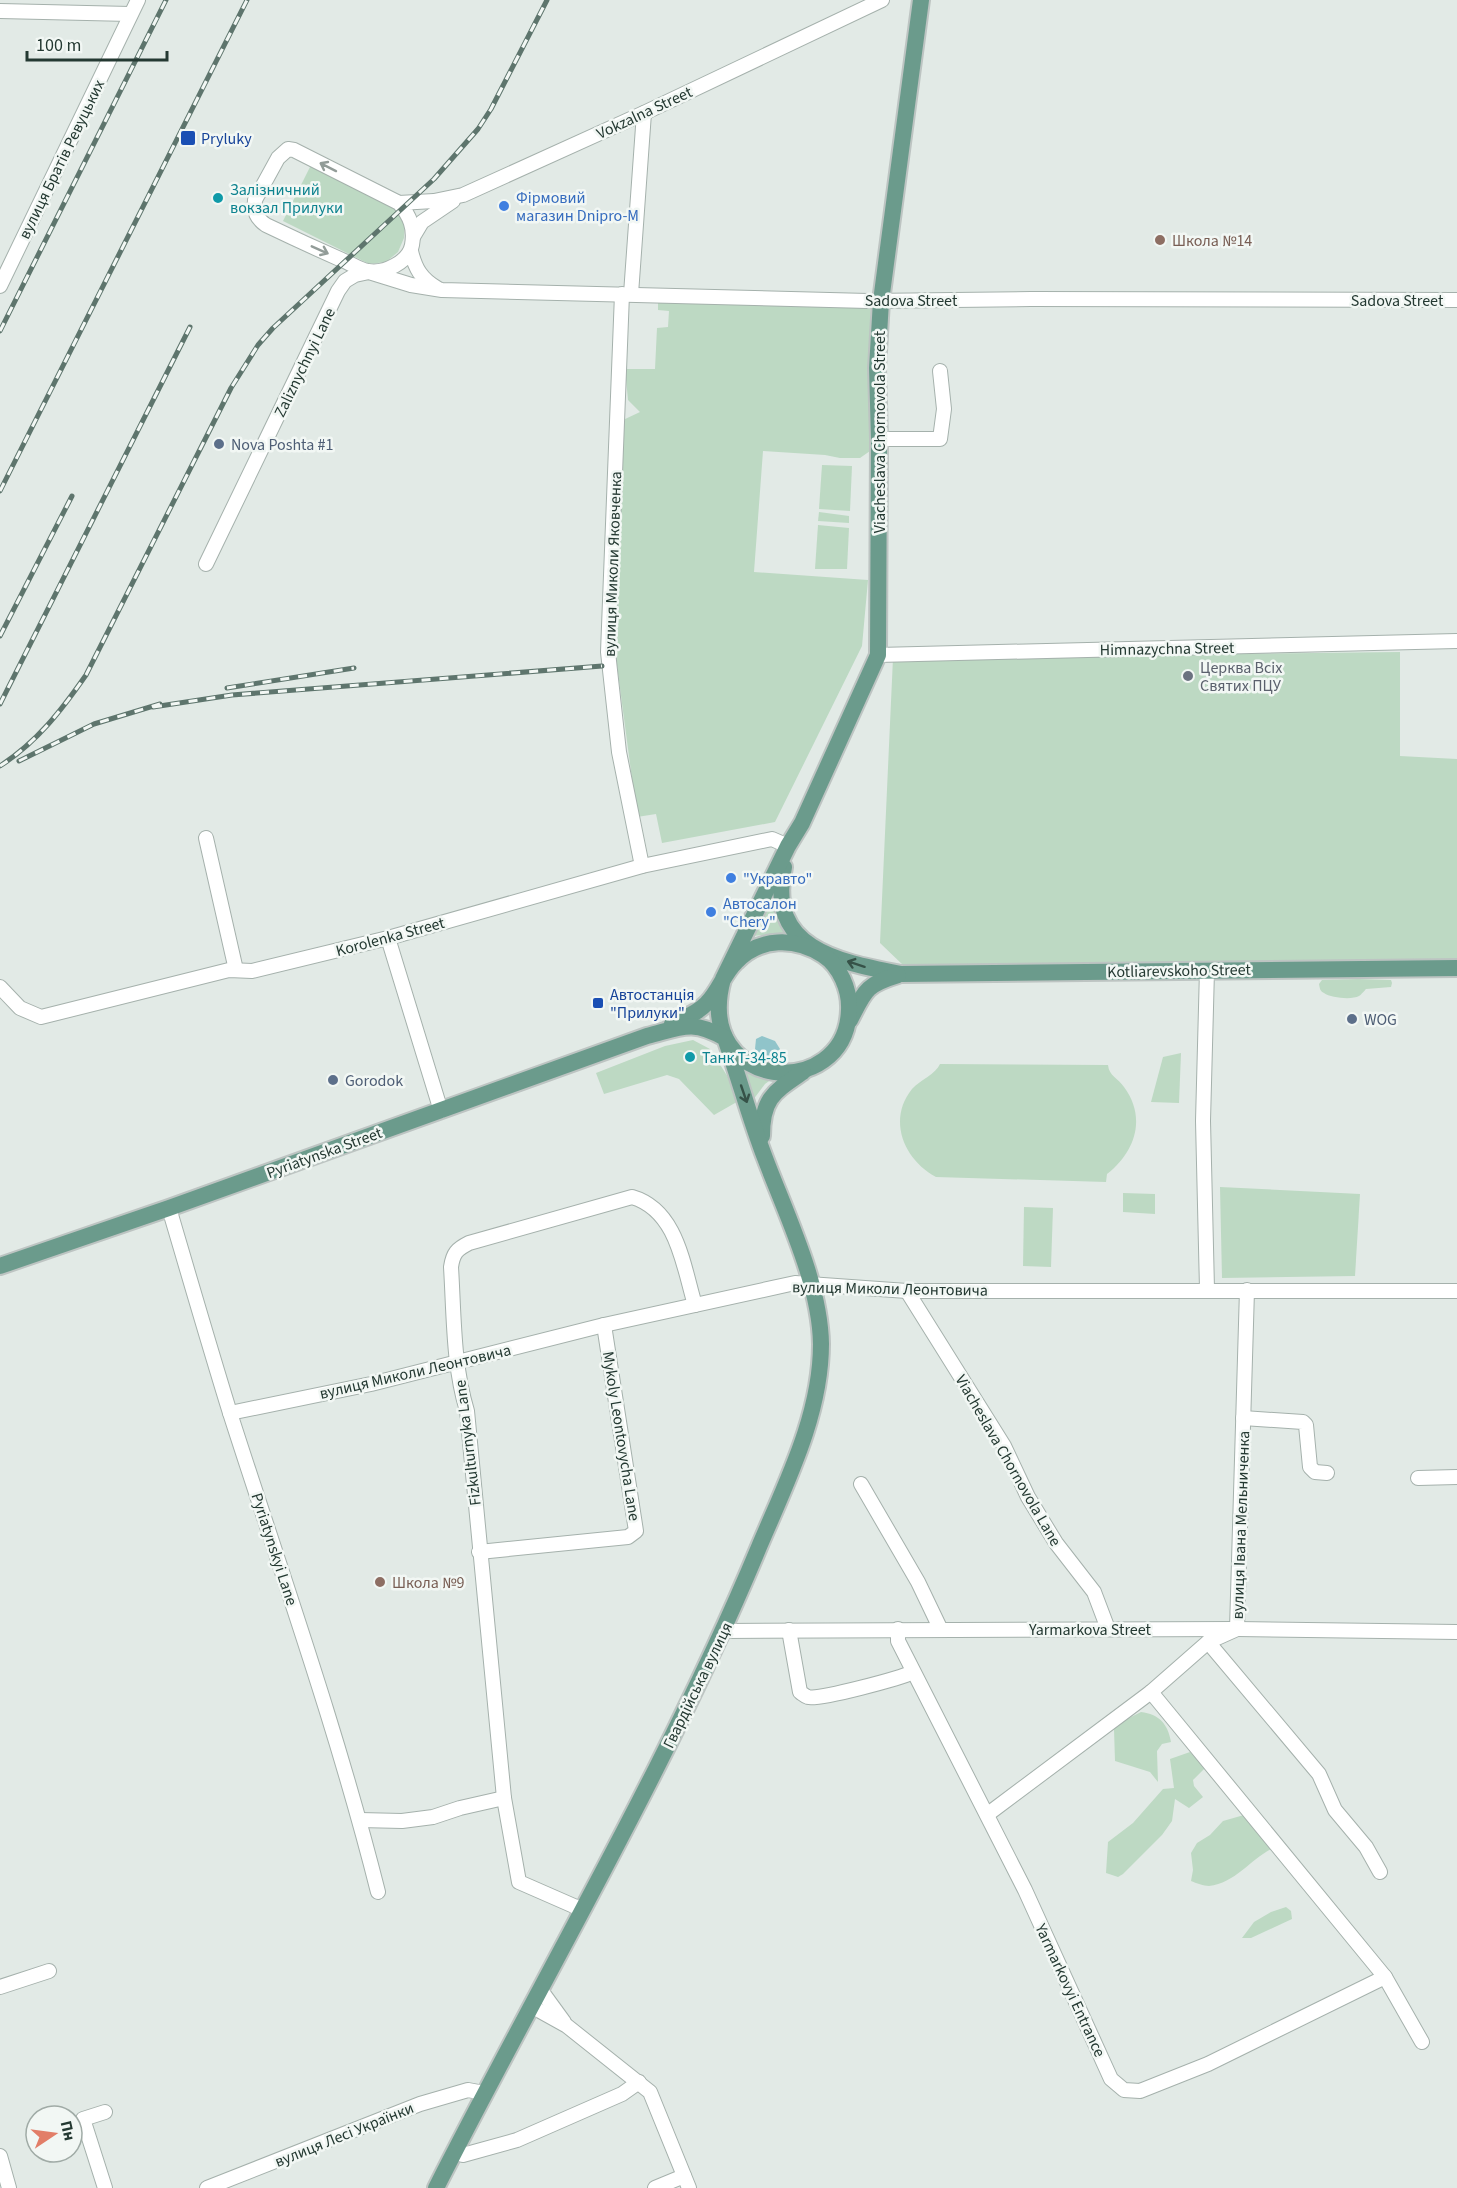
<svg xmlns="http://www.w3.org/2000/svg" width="1457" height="2188" font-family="'Source Sans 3',sans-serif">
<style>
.green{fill:#bdd9c3}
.water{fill:#90c4ca}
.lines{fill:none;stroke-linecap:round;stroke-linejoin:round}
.minor-casing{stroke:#a5b1ac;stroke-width:16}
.major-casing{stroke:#bdc4c2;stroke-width:20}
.minor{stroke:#fff;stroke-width:14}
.major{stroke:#6b9b8c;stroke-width:16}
.rail-casing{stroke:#5e756d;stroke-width:5}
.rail{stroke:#f2f7f4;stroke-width:3;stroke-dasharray:9;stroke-linecap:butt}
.oneway{stroke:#929c98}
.oneway2{stroke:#365248}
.transit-dot{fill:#1a4fb4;stroke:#f2f7f4;stroke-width:2}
.culture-dot{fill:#0f9aa8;stroke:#f2f7f4;stroke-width:2}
.shop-dot{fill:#3f7fe0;stroke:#f2f7f4;stroke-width:2}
.education-dot{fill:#8d6e63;stroke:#f2f7f4;stroke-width:2}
.service-dot{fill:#5c6f8a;stroke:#f2f7f4;stroke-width:2}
.worship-dot{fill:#6b7280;stroke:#f2f7f4;stroke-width:2}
.labels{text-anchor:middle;stroke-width:5;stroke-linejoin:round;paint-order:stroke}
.street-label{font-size:16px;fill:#243932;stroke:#f2f7f4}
.transit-label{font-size:16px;fill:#164399;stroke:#f2f7f4;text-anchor:start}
.culture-label{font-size:16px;fill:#0d838f;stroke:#f2f7f4;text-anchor:start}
.shop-label{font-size:16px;fill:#366cbe;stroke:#f2f7f4;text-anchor:start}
.education-label{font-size:16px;fill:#785e54;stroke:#f2f7f4;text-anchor:start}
.service-label{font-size:16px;fill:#4e5e75;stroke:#f2f7f4;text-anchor:start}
.worship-label{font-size:16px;fill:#5b616d;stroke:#f2f7f4;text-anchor:start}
</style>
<rect width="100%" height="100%" fill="#e2eae6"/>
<g class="green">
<polygon points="311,165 395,208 405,222 404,238 398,252 386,262 369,264 283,221"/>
<polygon points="658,298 871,304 869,363 870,451 860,458 840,458 825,455 763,451 754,572 868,580 862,646 775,822 662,843 656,814 637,817 615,650 623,420 640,412 628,400 625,369 655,369 657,328 668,327 669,311 658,310"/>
<polygon points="822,465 852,466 850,511 819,509"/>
<polygon points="819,512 849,516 849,523 818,521"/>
<polygon points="818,525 849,528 847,569 815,569"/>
<polygon points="1400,652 1400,756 1457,759 1457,959 904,966 880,943 893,658"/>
<polygon points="775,896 792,937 780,933 753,936"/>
<path d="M 1358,979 L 1391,980 L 1392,983 L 1391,987 L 1366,989 C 1365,990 1361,995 1359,996 C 1352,1000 1331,998 1324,993 C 1320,991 1320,989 1319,984 L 1322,980 Z"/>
<polygon points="693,1040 710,1049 742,1099 714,1115 679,1079 667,1075 604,1094 596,1073 665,1046"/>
<polygon points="1181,1053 1179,1103 1151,1102 1163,1057"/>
<polygon points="737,1064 776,1076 765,1084 750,1104"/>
<path d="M 940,1064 L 1108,1065 C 1109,1076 1118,1078 1124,1087 C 1147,1118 1135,1152 1107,1174 L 1106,1182 L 936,1177 C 904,1160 887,1120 912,1089 C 920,1080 936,1074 940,1064 Z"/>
<polygon points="1220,1187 1360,1194 1355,1276 1222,1278"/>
<polygon points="1123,1193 1155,1194 1155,1214 1123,1212"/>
<polygon points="1024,1207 1053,1208 1051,1267 1023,1266"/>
<path d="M 1141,1712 C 1159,1714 1168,1724 1171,1742 L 1162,1744 L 1157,1751 L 1158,1782 L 1150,1772 L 1115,1761 L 1114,1729 L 1121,1722 Z"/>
<polygon points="1190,1752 1205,1768 1193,1780 1194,1786 1203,1797 1189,1808 1175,1799 1172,1821 1162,1835 1123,1874 1118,1877 1106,1873 1108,1842 1133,1823 1163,1789 1174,1788 1170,1759"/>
<path d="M 1244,1815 L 1271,1849 C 1250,1860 1235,1883 1209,1886 C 1204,1886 1196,1883 1191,1881 L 1193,1870 L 1191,1853 L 1197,1843 L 1210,1835 L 1223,1821 Z"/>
<polygon points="1286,1907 1291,1911 1292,1919 1251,1938 1242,1938 1254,1922 1271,1912"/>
</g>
<polygon class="water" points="762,1036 775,1041 780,1049 777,1059 763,1056 755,1049 756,1039"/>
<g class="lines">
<g class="minor-casing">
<g id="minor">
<polyline points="0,11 130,14"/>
<path d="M 399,203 C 410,216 415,228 412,245 C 409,262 384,274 368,271 C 360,270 350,263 342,260 C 317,249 291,237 266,225 C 256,218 254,212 255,200 L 278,158 L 288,149 L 294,150 L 399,203 L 434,201 L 463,195 L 644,113 L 882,0"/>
<polyline points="413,237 422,222 453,201"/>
<path d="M 411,251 C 415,268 421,279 437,288"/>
<polyline points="0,286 138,0"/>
<polyline points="622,294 608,652 619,752 642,866"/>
<polyline points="631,294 644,113"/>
<polyline points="879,439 940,439 944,409 940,371"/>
<polyline points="206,564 338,291 345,281 355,275 369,272 411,285 442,290 868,301 1031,299 1457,300"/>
<polyline points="878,655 1457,641"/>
<polyline points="206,838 236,970"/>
<polyline points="388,938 441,1111"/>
<polyline points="0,987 20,1008 41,1017 229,970 252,971 388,938 642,866 772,839 788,846"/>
<path d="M 169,1208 C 189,1276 209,1345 230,1413 C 281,1572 337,1729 378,1892"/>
<polyline points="1207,1289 1203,1121 1207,970"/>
<polyline points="907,1291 1004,1446 1028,1497 1056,1543 1094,1592 1108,1629"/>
<polyline points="230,1413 371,1384 604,1325 795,1283 907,1291 1457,1291"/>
<polyline points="1243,1418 1303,1422 1306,1425 1310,1467 1315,1472 1327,1473"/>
<polyline points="1418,1478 1457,1477"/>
<polyline points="861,1484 918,1582 941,1630"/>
<polyline points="479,1552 628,1537 636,1531 604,1325"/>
<polyline points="898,1629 898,1641 1025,1890 1111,2079 1124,2090 1140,2091 1208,2064 1385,1977"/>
<path d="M 789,1630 L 800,1692 C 803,1694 805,1696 808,1697 C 820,1700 901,1678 913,1672"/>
<polyline points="724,1631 1237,1629 1457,1632"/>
<polyline points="1208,1642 1319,1774 1335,1810 1366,1847 1380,1872"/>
<polyline points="1151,1692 1385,1977 1422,2042"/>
<polyline points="988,1814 1151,1692 1208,1642 1237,1629 1247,1290"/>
<polyline points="360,1820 402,1821 433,1817 460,1808 504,1798"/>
<path d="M 583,1910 L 519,1882 L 504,1798 L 467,1411 C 453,1365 454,1315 451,1267 C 453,1253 457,1249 469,1243 L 632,1197 C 677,1210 683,1265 695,1305"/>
<polyline points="0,1987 49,1971"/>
<polyline points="540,1989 564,2022"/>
<polyline points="531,2006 567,2026 650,2092 689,2188"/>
<polyline points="105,2112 83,2119 105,2188"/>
<polyline points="455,2150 463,2155 517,2140 622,2094 639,2082"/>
<polyline points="0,2156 9,2188"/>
<polyline points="207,2188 420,2104 468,2090 484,2093"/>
<polyline points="655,2188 684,2176"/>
</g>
</g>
<g class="major-casing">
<g id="major">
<path d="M 784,867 C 766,949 839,962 901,974 L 1457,968"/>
<path d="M 850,1020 C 865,991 865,985 898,975"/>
<path d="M 672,1024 C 684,1018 698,1013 707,1003 C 719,991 724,973 736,962 C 760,937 795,937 823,955 C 840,966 850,990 849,1010 C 846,1103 692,1092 723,979 L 788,846 L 802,823 L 878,655 L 879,439 L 877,368 L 881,301 L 921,0"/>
<path d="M 762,1136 C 762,1098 774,1092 803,1072"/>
<path d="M 0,1266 L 169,1208 L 647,1036 C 682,1027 692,1019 725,1038 C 739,1078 750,1119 765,1158 C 786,1214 820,1283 821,1344 C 821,1415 786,1483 759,1547 C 667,1768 544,1975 436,2188"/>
</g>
</g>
<use href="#minor" class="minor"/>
<use href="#major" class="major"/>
<g class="rail-casing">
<g id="rail">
<polyline points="0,331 166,0"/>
<polyline points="0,491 247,0"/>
<polyline points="0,636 72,496"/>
<polyline points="227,688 354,668"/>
<polyline points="0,704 190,327"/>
<polyline points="153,707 232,695 602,666"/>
<polyline points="19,761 94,724 160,704"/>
<path d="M 0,766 C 37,742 61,711 86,675 L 231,388 L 258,345 L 273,328 L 434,179 L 478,129 L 491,109 L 547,0"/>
</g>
</g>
<use href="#rail" class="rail"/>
</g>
<defs><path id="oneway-shaft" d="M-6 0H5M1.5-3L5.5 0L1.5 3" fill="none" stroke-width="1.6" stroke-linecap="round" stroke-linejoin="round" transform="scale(1.5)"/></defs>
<g class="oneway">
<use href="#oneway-shaft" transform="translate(328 167) rotate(-153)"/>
<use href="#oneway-shaft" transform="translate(320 250) rotate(24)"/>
</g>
<g class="oneway2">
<use href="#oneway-shaft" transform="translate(856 964) rotate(-162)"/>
<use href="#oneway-shaft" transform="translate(744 1094) rotate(71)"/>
</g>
<g class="transit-dot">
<rect x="180" y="130" width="16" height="16" rx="3"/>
<rect x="592" y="997" width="12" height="12" rx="3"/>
</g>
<g class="culture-dot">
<circle cx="218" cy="198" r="6"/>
<circle cx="690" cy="1057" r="6"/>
</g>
<g class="shop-dot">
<circle cx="504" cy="206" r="6"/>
<circle cx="731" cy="878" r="6"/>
<circle cx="711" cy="912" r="6"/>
</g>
<g class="education-dot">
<circle cx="1160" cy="240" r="6"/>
<circle cx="380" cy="1582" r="6"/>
</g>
<g class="service-dot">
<circle cx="219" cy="444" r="6"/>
<circle cx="1352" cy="1019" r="6"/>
<circle cx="333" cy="1080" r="6"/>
</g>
<circle class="worship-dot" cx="1188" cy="676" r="6"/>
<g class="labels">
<g class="street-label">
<text transform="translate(644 112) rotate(-25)" y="6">Vokzalna Street</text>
<text transform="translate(61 159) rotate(-64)" y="6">вулиця Братів Ревуцьких</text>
<text x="911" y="306">Sadova Street</text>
<text x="1397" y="306">Sadova Street</text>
<text transform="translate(304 362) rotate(-64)" y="6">Zaliznychnyi Lane</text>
<text transform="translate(879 432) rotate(-90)" y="6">Viacheslava Chornovola Street</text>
<text transform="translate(612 564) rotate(-88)" y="6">вулиця Миколи Яковченка</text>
<text transform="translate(1167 648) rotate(-1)" y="6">Himnazychna Street</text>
<text transform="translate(390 936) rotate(-15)" y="6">Korolenka Street</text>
<text transform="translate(1179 970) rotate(-1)" y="6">Kotliarevskoho Street</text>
<text transform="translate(324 1152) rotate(-20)" y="6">Pyriatynska Street</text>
<text transform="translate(890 1288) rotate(1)" y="6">вулиця Миколи Леонтовича</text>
<text transform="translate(415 1371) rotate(-13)" y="6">вулиця Миколи Леонтовича</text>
<text transform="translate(622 1436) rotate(81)" y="6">Mykoly Leontovycha Lane</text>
<text transform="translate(467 1443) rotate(-97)" y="6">Fizkulturnyka Lane</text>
<text transform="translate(1009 1460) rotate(60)" y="6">Viacheslava Chornovola Lane</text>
<text transform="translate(1240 1525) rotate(-88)" y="6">вулиця Івана Мельниченка</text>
<text transform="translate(275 1549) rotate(72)" y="6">Pyriatynskyi Lane</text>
<text x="1090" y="1635">Yarmarkova Street</text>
<text transform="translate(697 1685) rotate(-64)" y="6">Гвардійська вулиця</text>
<text transform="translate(1071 1990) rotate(65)" y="6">Yarmarkovyi Entrance</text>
<text transform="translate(344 2134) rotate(-22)" y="6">вулиця Лесі Українки</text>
</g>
<g class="transit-label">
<text x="201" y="144">Pryluky</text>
<text x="610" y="1000">Автостанція<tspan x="610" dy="18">"Прилуки"</tspan></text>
</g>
<g class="culture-label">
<text x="230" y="195">Залізничний<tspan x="230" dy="18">вокзал Прилуки</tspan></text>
<text x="702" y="1063">Танк Т-34-85</text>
</g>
<g class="shop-label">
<text x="516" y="203">Фірмовий<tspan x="516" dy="18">магазин Dnipro-M</tspan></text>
<text x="743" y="884">"Укравто"</text>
<text x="723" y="909">Автосалон<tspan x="723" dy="18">"Chery"</tspan></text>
</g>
<g class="education-label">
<text x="1172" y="246">Школа №14</text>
<text x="392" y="1588">Школа №9</text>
</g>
<g class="service-label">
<text x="231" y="450">Nova Poshta #1</text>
<text x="1364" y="1025">WOG</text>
<text x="345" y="1086">Gorodok</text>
</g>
<g class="worship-label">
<text x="1200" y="673">Церква Всіх<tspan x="1200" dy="18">Святих ПЦУ</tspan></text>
</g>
</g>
<g transform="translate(54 2134) rotate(77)"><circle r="28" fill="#f2f7f4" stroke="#a0aba6" stroke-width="1.5"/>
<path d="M0-4.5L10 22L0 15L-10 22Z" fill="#e27e68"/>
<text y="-9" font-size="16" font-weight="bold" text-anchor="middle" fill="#243932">Пн</text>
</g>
<path d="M27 51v9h140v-9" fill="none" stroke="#243932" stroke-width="3"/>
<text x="36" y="51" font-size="18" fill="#243932" stroke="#f2f7f4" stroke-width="4.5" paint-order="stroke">100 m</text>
</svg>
